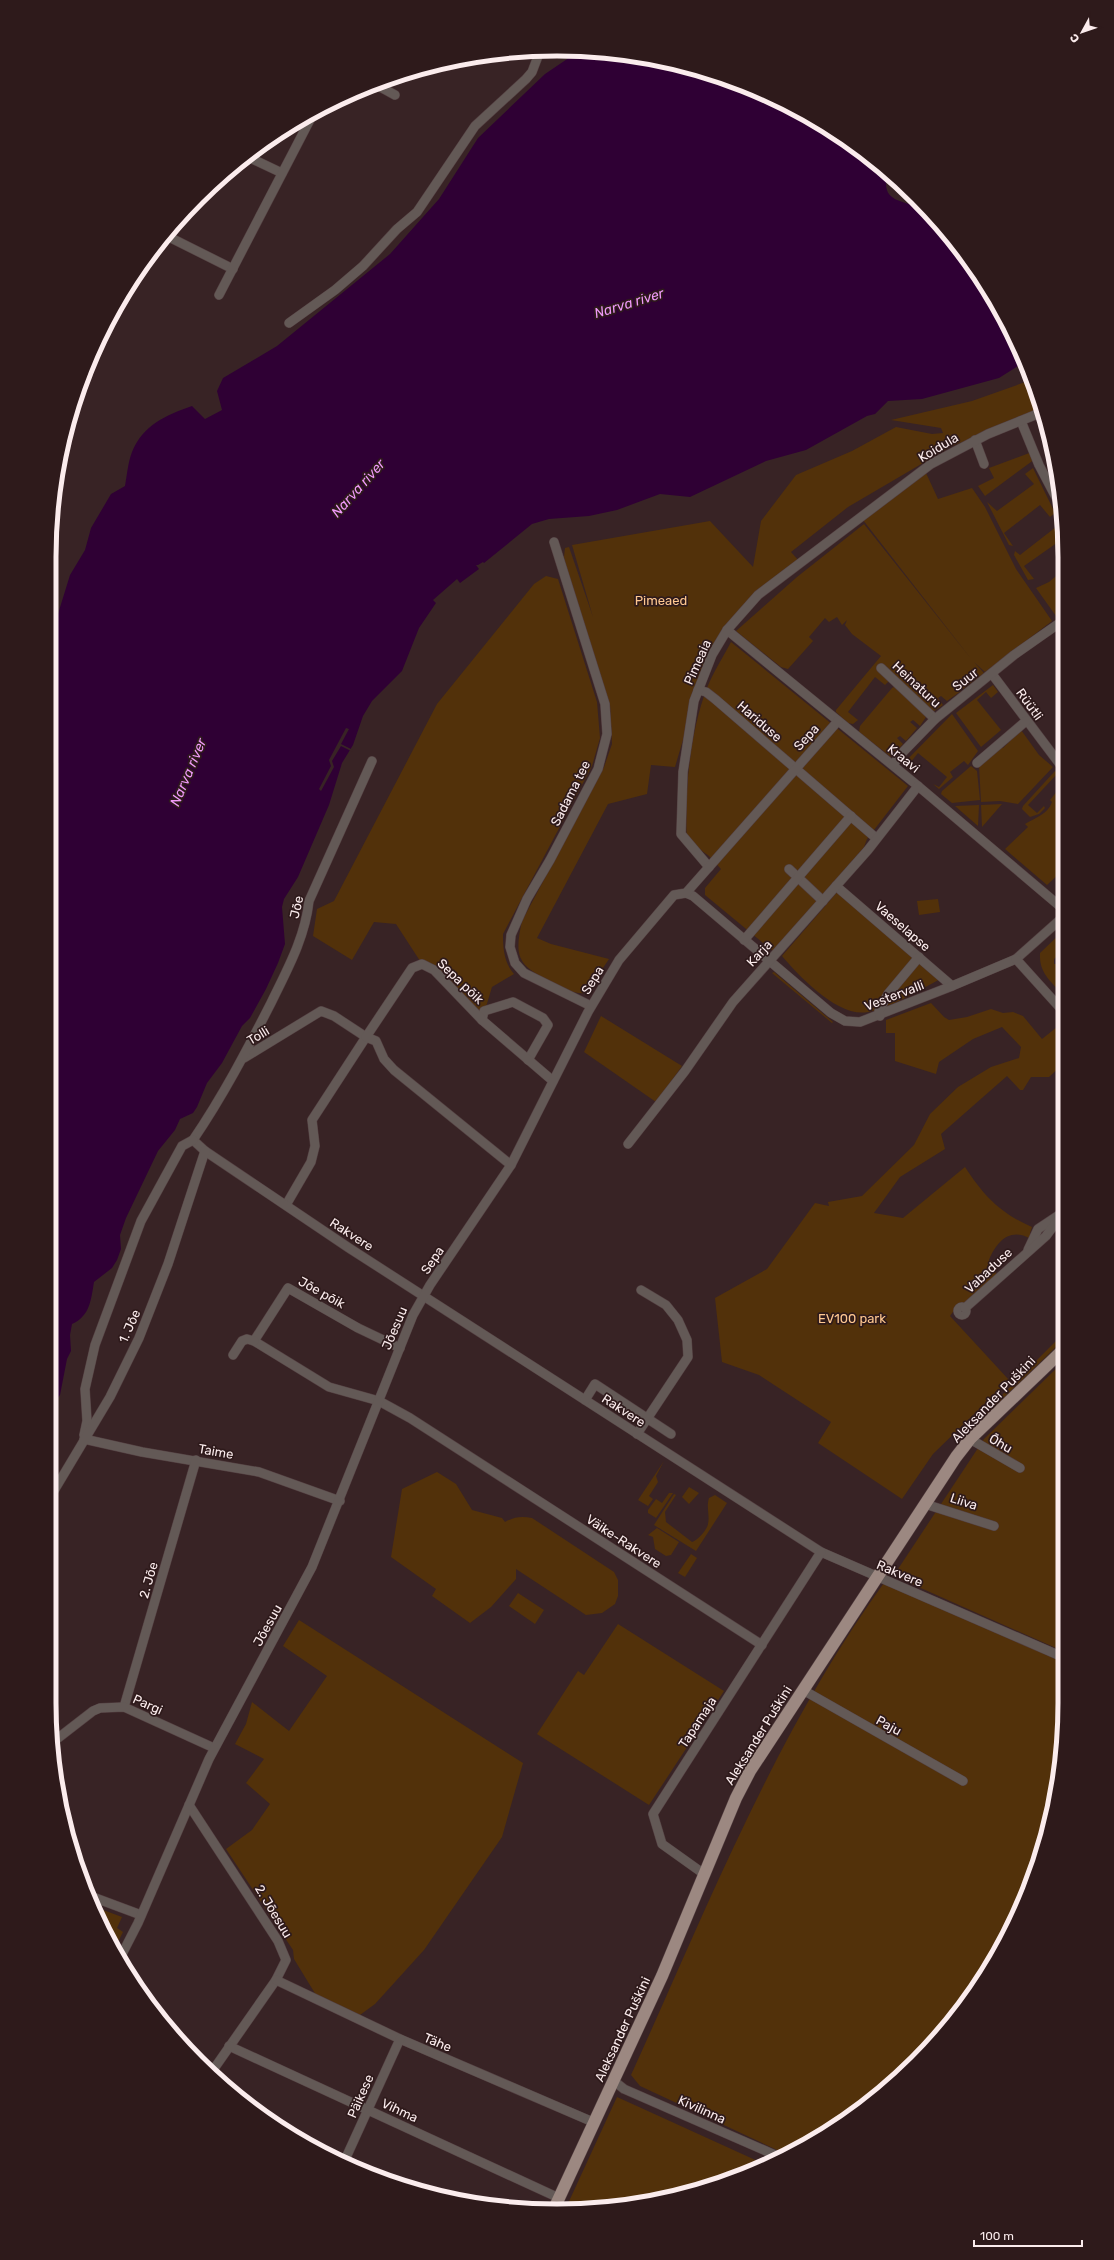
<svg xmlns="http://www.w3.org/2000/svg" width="1114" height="2260" font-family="Rubik,sans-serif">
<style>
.green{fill:#52310a}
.water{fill:#2f0034}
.pier{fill:#382325}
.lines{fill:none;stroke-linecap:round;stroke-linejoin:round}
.minor-casing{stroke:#533f41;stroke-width:10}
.major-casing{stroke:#533f41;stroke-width:13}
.minor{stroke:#635956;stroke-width:9}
.major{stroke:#9c8881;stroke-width:12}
.labels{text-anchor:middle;stroke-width:3.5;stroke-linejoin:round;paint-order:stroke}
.street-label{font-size:13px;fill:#fbeced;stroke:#2e1a1b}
.park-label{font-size:13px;fill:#ffc891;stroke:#2e1a1b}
.water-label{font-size:14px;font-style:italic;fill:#f09af9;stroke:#2e1a1b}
.rim{fill:none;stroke:#fbeced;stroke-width:5}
</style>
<rect width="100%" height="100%" fill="#382325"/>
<g class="green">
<path d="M 1031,380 L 1040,412 L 952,446 L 848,507 L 791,552 L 799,561 L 724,630 L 690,716 L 675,767 L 651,765 L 647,794 L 608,804 L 537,938 L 551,944 L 609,959 L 586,993 C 573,994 565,989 554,983 C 520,966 513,960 522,921 L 604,767 L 612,744 L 610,705 L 568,573 L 564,557 L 565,548 L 569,547 L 593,617 L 572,545 L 710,521 L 753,567 L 761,521 L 796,475 L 852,451 L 896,427 L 932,434 L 943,433 L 941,428 L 891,420 L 972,401 Z"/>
<polygon points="1032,452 1035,459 985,496 978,486 994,478 989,468"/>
<polygon points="1033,468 1055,513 1050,517 1040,505 1004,533 1013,546 1009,545 987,502 997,511 1034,484 1025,474"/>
<polygon points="926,473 938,499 972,488 985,507 1016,569 1052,621 985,672 974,662 984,673 963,689 957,684 961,691 947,701 941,696 938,698 943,705 934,711 889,681 885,685 875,677 848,712 858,720 853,724 848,723 836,712 836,710 881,656 852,634 845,625 847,620 842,625 837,617 829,622 825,618 809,637 813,641 788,669 781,667 736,631 797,577 864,524 972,660 863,520"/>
<polygon points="1059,520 1061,524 1061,540 1024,566 1034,579 1028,580 1014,555 1015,551 1020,555 1056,527 1054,523"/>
<polygon points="1061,572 1061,613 1056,616 1036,588 1049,582"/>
<path d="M 546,576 L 558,579 L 597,702 L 600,738 L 592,766 L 503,934 C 503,949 504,962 514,974 L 492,987 L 482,1020 L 422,964 L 396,924 L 374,922 L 352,960 L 313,936 L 317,909 L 334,901 L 437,704 L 534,584 Z"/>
<path d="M 731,642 L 908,786 L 867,839 L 864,847 L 774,952 L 705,895 L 705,888 L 721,869 L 709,856 L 687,840 C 684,794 690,731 707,688 C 713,673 723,657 731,642 Z"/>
<polygon points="993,685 998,692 991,698 986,692 977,700 1001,730 981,747 956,713"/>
<polygon points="896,686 926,712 924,715 926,717 920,726 913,720 910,722 917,728 906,741 900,736 897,738 903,744 891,757 859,732 860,726 892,688"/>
<polygon points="952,714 978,751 968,765 964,761 950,772 953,777 939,789 933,784 939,787 947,777 918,753 910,763 914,767 911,771 903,764"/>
<polygon points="1021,730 1039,755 1053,767 1018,804 1000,801 981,802 979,765 999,748 1003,748"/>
<polygon points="971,766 977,771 980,800 952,803 941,794 942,791"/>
<polygon points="1055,771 1058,773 1028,805 1037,813 1044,806 1045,808 1039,814 1030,817 1022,809 1023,806"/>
<path d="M 1062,785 L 1062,871 L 1047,885 L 1005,849 L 1028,827 L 1025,824 C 1035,818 1048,814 1052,802 L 1050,800 Z"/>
<polygon points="1002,804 982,827 981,805"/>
<polygon points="979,805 978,826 955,806"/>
<path d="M 839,890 L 940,979 C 920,990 890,1008 868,1012 C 838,1018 799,976 782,956 Z"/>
<polygon points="938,899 940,912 919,915 917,901"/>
<path d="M 1062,932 L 1062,952 L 1054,959 L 1054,964 L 1062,964 L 1062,994 C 1050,980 1039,973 1040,953 Z"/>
<polygon points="774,972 833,1022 832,1023 772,973"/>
<path d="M 931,1003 L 944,1017 L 949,1020 L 967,1017 L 991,1009 L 1003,1013 L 1013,1012 L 1023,1016 L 1042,1039 L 1062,1023 L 1063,1064 L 1049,1077 L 1031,1077 L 1023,1090 L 1020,1090 L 1007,1076 L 941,1134 L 945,1149 L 900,1177 L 874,1213 L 903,1218 L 965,1167 C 984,1196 1000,1213 1032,1227 L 1030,1233 L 1031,1239 C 1010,1227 997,1241 989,1260 L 997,1275 L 964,1304 L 958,1305 L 950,1316 L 1009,1380 L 933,1454 L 902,1499 L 818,1443 L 831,1422 L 759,1375 L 722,1362 L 715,1298 L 767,1269 L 815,1203 L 829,1206 L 828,1202 L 862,1196 L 914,1145 L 930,1114 L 958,1087 L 991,1067 L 1019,1058 L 1021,1047 L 1002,1027 L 973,1039 L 939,1062 L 936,1074 L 895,1061 L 895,1033 L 886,1033 L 886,1020 Z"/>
<polygon points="601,1016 682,1066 656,1102 584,1052"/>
<polygon points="1064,1333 1064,1339 967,1434 965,1432"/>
<polygon points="1064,1361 1065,1652 905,1581 900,1578 898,1569 984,1439"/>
<polygon points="664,1461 656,1476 658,1482 649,1496 653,1499 648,1506 638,1500"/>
<path d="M 437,1472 L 456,1484 L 472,1510 L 502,1518 L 505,1522 C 514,1517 521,1516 532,1518 L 614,1572 L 618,1580 L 618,1596 L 615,1604 L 602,1613 L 586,1615 L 516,1569 L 516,1579 L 491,1607 L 470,1623 L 432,1596 L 436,1589 L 391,1557 L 402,1489 Z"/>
<polygon points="689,1487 699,1493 689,1504 682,1497"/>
<polygon points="669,1493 673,1493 656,1518 648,1513 648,1510 656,1499 662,1503"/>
<path d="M 674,1494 L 676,1495 L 665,1512 L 666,1522 L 692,1542 C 698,1540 707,1530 708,1524 C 710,1515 706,1507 709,1498 L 715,1495 L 727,1503 L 696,1551 L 654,1525 Z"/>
<polygon points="657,1528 679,1542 671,1555 666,1556 655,1549 653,1537 648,1535"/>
<polygon points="691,1554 697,1558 685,1577 678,1573"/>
<path d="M 886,1580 L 1065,1658 L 1065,1703 L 1055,1802 L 1026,1898 L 980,1985 L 939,2038 L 866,2106 L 788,2155 L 640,2086 L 631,2075 C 708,1906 776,1731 886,1580 Z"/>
<polygon points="518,1593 544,1610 535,1624 509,1606"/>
<polygon points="299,1620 523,1763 502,1837 424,1950 375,2004 360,2015 316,1995 294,1959 293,1950 226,1849 252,1830 270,1804 246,1783 264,1759 235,1744 246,1724 252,1702 289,1731 327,1676 283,1646"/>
<polygon points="618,1624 724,1691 649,1805 537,1734 578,1671 584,1675"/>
<polygon points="95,1907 122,1917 117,1928 123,1932 114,1950"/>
<polygon points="617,2097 762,2163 766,2165 720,2184 624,2207 565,2210"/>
</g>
<path class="water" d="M 579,51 L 656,59 L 752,88 L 866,154 L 887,175 C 881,204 904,199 921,209 C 929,214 938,225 945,232 C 976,264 1002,321 1026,361 L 999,378 L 922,399 L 888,401 L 875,414 L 867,416 L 806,450 L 766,461 L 690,497 L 660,494 L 617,510 L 589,516 L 549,519 L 532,524 L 484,563 L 483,562 L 478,565 L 476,565 L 479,569 L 460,583 L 457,579 L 433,600 L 436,603 L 419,628 L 402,671 L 372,701 L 363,716 L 353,745 L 342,763 L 329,805 L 298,877 L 284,899 L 282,907 L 285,944 L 278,963 L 266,989 L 250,1018 L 242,1026 L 222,1063 L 207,1083 L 197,1107 L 193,1113 L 180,1119 L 175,1130 L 158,1151 L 126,1218 L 120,1235 L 121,1249 L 117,1260 L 112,1268 L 94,1282 C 91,1300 90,1316 72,1324 L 70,1335 L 71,1351 L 67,1359 L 60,1395 L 49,1409 L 49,957 L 55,930 L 49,907 L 49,671 L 56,660 L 49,656 L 49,643 L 70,575 L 85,550 L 91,528 L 111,494 L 125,486 C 127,475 128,462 132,452 C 143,425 166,415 192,406 L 205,419 L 222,410 L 217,391 L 223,378 L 277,346 L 390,254 L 439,199 L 478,138 L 545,74 Z"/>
<polygon class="pier" points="346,728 349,729 341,744 353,750 353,752 341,746 332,761 334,767 321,791 319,789 331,766 329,760"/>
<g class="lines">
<g class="minor-casing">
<g id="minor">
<polyline points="375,84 395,95"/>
<polyline points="248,157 282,173"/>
<polyline points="167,236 233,269"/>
<polyline points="219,295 313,114"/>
<polyline points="289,323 335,290 363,266 397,229 417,212 475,126 526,79 532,72 540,51"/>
<polyline points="1021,421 1039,465 1061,507"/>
<polyline points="975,440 984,464"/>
<polyline points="554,542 605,704 607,734 598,769 550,860 527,899 511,935 510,947 515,963 524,973 591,1006"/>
<polyline points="727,630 918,786 1062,908"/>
<polyline points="881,668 935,719"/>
<polyline points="992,674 1062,767"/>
<polyline points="698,690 706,692 715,699 876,838"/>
<polyline points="977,763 1026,721"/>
<polyline points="893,765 901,754 935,719 1014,655 1061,622"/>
<polyline points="709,867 681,834 683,772 694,701 712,655 727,630 758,595 931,464 988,434 1040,413"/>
<polyline points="789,869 823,901"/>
<polyline points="836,886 952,986"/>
<polyline points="686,893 693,896 831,1013 845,1021 860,1022 952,986 1016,959 1062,918"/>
<polyline points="744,940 851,816"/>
<polyline points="1016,959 1062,1010"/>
<polyline points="880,1016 879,1011 888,994 919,957"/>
<polyline points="482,1020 484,1011 513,1002 543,1018 548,1025 528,1060"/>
<polyline points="244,1058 321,1011 334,1016 366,1037 312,1120 315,1146 311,1162 286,1205"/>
<polyline points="193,1140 205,1151 349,1248 821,1552 1065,1658"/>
<path d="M 193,1140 C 223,1096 247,1050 271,1003 C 287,970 305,938 309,901 L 372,761"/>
<polyline points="628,1144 685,1071 733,1002 868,850 918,786"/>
<polyline points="511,1165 394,1070 384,1059 376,1041 366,1037 412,968 422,964 434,970 482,1020 553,1081"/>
<polyline points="1028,1250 1038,1229 1059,1215"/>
<circle cx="962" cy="1311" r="4"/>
<polyline points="965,1308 1046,1236 1063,1213"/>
<polyline points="400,1348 358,1328 288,1288 254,1341 329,1387 379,1401 410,1418 762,1645"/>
<polyline points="233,1355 242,1341 247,1339 254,1341"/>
<polyline points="585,1400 595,1384 671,1434"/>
<polyline points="637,1434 688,1357 687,1340 678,1320 666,1305 641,1290"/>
<polyline points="84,1435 87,1421 85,1389 95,1345 141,1221 182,1146 193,1140"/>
<polyline points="84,1439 142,1452 259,1472 340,1501"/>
<polyline points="970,1439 1020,1468"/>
<polyline points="49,1499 110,1397 139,1338 168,1264 205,1151"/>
<polyline points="925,1504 994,1526"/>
<polyline points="803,1690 963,1781"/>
<polyline points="124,1707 196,1460"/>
<polyline points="53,1742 93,1711 100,1708 124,1707 214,1748"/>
<polyline points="189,1805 278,1941 286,1960 276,1980 211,2073"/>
<polyline points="704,1874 662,1844 653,1814 821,1552"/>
<polyline points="90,1896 141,1915"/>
<polyline points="119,1960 138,1923 209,1759 312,1567 413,1315 430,1285 511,1165 588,1012 619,960 674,895 686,893 838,721"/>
<polyline points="276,1980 400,2039 593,2122"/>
<polyline points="229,2046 559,2198"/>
<polyline points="614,2081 624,2089 782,2158"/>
<polyline points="344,2162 400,2039"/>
</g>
</g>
<g class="major-casing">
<polyline id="major" points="553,2211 662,1976 736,1798 750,1771 956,1457 970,1439 1064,1349"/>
</g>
<use href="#minor" class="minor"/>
<use href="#major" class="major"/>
</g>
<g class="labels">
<g class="street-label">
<text transform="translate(938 447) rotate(-31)" y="5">Koidula</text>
<text transform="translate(697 662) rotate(-66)" y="5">Pimeaia</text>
<text transform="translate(965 679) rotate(-38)" y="5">Suur</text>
<text transform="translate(917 684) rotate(43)" y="5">Heinaturu</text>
<text transform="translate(1030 704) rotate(54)" y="5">Rüütli</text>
<text transform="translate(760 721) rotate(41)" y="5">Hariduse</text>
<text transform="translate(806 737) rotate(-48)" y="5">Sepa</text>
<text transform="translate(904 758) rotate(39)" y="5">Kraavi</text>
<text transform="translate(570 793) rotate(-63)" y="5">Sadama tee</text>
<text transform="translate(296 907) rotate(-77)" y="5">Jõe</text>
<text transform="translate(903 926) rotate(41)" y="5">Vaeselapse</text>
<text transform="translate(759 953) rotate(-47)" y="5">Karja</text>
<text transform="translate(592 980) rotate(-59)" y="5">Sepa</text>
<text transform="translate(461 981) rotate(44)" y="5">Sepa põik</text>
<text transform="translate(894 995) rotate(-21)" y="5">Vestervalli</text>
<text transform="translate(258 1035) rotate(-31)" y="5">Tolli</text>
<text transform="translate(352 1234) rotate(33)" y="5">Rakvere</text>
<text transform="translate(432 1260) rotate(-56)" y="5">Sepa</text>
<text transform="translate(988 1270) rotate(-43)" y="5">Vabaduse</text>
<text transform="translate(322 1292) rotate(29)" y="5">Jõe põik</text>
<text transform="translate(129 1326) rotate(-66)" y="5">1. Jõe</text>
<text transform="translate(394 1328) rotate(-67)" y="5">Jõesuu</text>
<text transform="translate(993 1399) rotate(-46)" y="5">Aleksander Puškini</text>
<text transform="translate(624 1410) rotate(33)" y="5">Rakvere</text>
<text transform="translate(1001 1443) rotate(30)" y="5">Õhu</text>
<text transform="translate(216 1451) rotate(10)" y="5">Taime</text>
<text transform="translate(964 1501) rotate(18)" y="5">Liiva</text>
<text transform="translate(624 1541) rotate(33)" y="5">Väike-Rakvere</text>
<text transform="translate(900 1573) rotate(23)" y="5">Rakvere</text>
<text transform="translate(148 1580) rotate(-74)" y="5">2. Jõe</text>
<text transform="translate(267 1625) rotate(-61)" y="5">Jõesuu</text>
<text transform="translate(148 1704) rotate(24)" y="5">Pargi</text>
<text transform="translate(697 1722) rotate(-57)" y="5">Tapamaja</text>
<text transform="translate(889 1725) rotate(29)" y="5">Paju</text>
<text transform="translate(758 1735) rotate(-58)" y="5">Aleksander Puškini</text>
<text transform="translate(274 1911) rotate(59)" y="5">2. Jõesuu</text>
<text transform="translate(622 2029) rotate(-65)" y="5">Aleksander Puškini</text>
<text transform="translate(438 2042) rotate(23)" y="5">Tähe</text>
<text transform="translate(360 2096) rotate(-66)" y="5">Päikese</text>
<text transform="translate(702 2109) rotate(24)" y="5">Kivilinna</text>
<text transform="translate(400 2110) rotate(25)" y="5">Vihma</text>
</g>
<g class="park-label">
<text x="661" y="605">Pimeaed</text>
<text x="852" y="1323">EV100 park</text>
</g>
<g class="water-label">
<text transform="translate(629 303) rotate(-17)" y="5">Narva river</text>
<text transform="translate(358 488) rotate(-48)" y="5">Narva river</text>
<text transform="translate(188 772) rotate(-67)" y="5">Narva river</text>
</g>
</g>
<path d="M0 0H1114V2260H0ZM557 56H557A501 501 0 0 1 1058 557V1703A501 501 0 0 1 557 2204H557A501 501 0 0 1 56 1703V557A501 501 0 0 1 557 56Z" fill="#2e1a1b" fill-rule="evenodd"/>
<path class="rim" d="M557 56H557A501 501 0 0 1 1058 557V1703A501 501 0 0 1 557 2204H557A501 501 0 0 1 56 1703V557A501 501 0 0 1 557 56Z"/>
<g transform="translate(1082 32) rotate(230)" stroke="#2e1a1b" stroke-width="3" paint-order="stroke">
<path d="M0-3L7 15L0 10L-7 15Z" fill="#fbeced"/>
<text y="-6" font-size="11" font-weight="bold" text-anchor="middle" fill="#fbeced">С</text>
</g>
<path d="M974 2240v6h108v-6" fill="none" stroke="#fbeced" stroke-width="2"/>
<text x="980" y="2240" font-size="12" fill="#fbeced" stroke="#2e1a1b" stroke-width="3" paint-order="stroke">100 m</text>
</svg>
